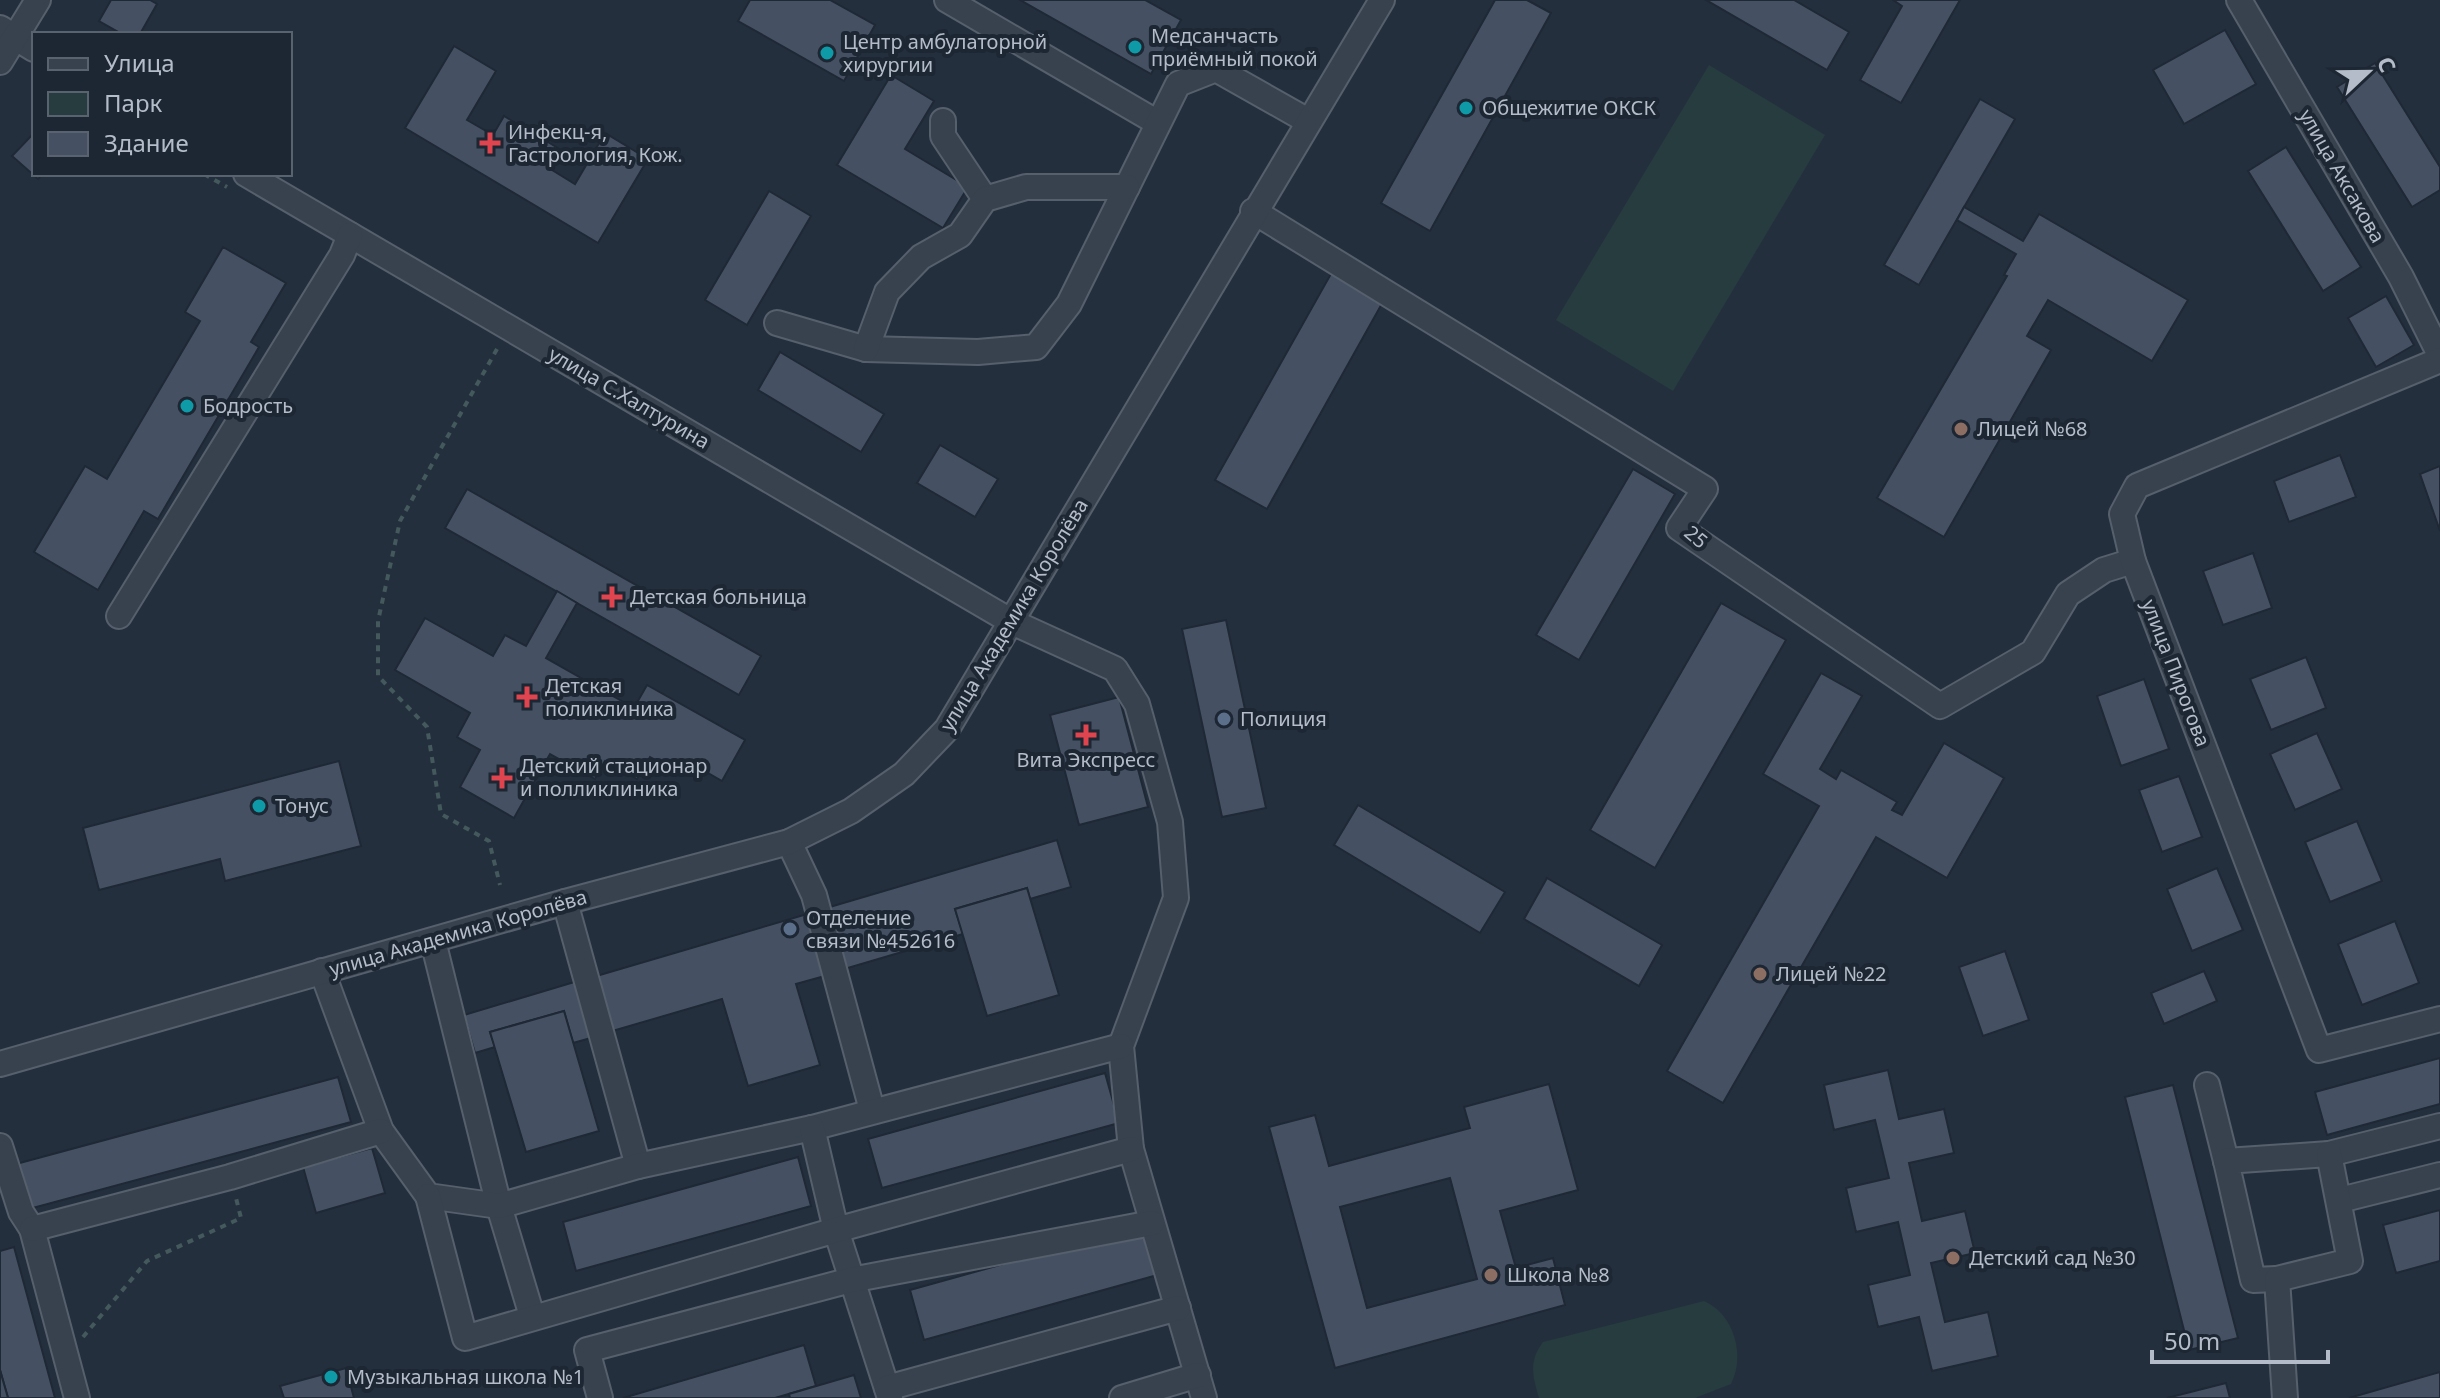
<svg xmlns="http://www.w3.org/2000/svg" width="2440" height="1398" font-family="'Noto Sans',sans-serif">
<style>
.green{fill:#263c3f}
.building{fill:#455162;stroke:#1f2835;stroke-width:2;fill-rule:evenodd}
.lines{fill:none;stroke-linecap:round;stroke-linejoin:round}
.minor-casing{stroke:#565f6c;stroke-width:28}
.path{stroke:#44595c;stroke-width:4;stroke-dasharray:6 6;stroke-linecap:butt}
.minor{stroke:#38414e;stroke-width:24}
.culture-dot{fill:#0f9aa8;stroke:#1d2633;stroke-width:3}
.health-dot{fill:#e0444e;stroke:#1d2633;stroke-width:3}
.education-dot{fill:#8d6e63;stroke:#1d2633;stroke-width:3}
.service-dot{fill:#5c6f8a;stroke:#1d2633;stroke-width:3}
.labels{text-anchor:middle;stroke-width:8;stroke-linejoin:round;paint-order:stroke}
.poi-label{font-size:20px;fill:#b4bcc9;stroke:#1d2633;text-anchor:start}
.street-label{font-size:20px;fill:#b4bcc9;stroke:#1d2633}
</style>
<rect width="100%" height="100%" fill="#242f3e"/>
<g class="green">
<polygon points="1709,65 1825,135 1673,391 1556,320"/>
<path d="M 1704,1301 C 1734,1314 1746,1356 1731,1384 L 1695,1398 L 1539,1398 C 1533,1376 1528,1362 1543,1342 Z"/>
</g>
<g class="building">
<polygon points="111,0 150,0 157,4 140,34 122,34 99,21"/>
<polygon points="750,0 830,0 875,25 844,81 738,21"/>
<polygon points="1020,0 1145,0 1181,20 1151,74"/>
<polygon points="1495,0 1527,0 1551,13 1430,231 1381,203"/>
<polygon points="1706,0 1794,0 1849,32 1827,70"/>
<polygon points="1893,0 1960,0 1901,103 1860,80 1902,6"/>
<polygon points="2225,30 2256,84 2184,124 2153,70"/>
<polygon points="454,46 496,71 467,120 493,135 504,116 563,151 552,170 575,184 605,133 648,159 598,243 405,128"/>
<polygon points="2375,63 2440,167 2440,190 2412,207 2337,87"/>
<polygon points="891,75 934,101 905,149 968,187 943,228 837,165"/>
<polygon points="1980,99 2015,119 1919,285 1884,265"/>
<polygon points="33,134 34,174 43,174 38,179 12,156"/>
<polygon points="2286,147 2361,267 2323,291 2248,171"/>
<polygon points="769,191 811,216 747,325 705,300"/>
<polygon points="1964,207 2023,241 2039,214 2188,300 2152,361 2048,300 2027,336 2051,350 1944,537 1877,498 2007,276 2004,275 2016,254 1957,220"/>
<polygon points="223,247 286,283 251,342 259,347 158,519 144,511 98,590 34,552 85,466 107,479 200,321 185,312"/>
<polygon points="1332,272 1384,300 1267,509 1215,480"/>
<polygon points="2386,296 2414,345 2376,367 2348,318"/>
<polygon points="780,352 884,414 861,452 758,390"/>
<polygon points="940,445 998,479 975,517 917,483"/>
<polygon points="2340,455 2356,497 2289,522 2274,481"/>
<polygon points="2440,466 2440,531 2420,474"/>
<polygon points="1633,469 1675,494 1579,660 1536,635"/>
<polygon points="467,489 761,656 739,695 445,528"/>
<polygon points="2253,553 2272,608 2223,625 2203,571"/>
<polygon points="557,591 577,603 546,658 634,708 647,685 745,740 722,781 687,761 680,773 650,757 637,779 605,761 595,779 550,754 514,818 460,787 480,750 457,737 470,713 395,670 425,618 493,656 505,635 526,646"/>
<polygon points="1721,603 1786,640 1655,868 1590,830"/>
<polygon points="1226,620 1266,808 1222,817 1182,629"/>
<polygon points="2306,657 2326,708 2271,730 2250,679"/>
<polygon points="1821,673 1862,696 1820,769 1836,779 1841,770 1897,802 1892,810 1902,815 1944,743 2004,778 1947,878 1876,837 1723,1103 1667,1071 1819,806 1763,774"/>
<polygon points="2144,679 2169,749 2121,766 2097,696"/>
<polygon points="1119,697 1148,807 1079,825 1050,715"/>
<polygon points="2317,733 2342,789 2295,810 2270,754"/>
<polygon points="339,761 361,846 225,881 220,859 99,890 83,828"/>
<polygon points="2179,776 2202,837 2162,852 2139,790"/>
<polygon points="1358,805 1505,892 1480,933 1334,845"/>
<polygon points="2357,821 2382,881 2330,902 2305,842"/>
<polygon points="1057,840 1071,887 1030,899 1027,888 955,909 963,934 841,970 823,909"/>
<polygon points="2217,868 2243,930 2192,951 2167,889"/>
<polygon points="1547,878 1662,945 1639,986 1524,919"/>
<polygon points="1027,888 1059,995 987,1016 955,909"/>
<polygon points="814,912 832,974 796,984 820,1065 748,1086 722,999 609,1032 593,977"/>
<polygon points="2395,921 2419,983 2362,1005 2338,944"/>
<polygon points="2005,951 2029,1020 1983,1036 1959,967"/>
<polygon points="2204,971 2217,1001 2164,1024 2151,993"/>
<polygon points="581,980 598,1036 573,1043 564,1011 490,1032 495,1047 475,1053 464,1015"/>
<polygon points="564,1011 599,1131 526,1152 490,1032"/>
<polygon points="2440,1058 2440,1104 2327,1135 2315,1092"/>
<polygon points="1888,1070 1899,1119 1944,1109 1954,1153 1909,1163 1922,1221 1965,1211 1975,1253 1931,1263 1945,1322 1988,1312 1998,1356 1932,1371 1919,1317 1878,1327 1868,1285 1910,1275 1898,1222 1856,1232 1846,1188 1889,1178 1875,1120 1834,1130 1824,1085"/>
<polygon points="1105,1073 1119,1123 882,1188 868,1139"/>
<polygon points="338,1077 351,1122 29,1209 16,1164"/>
<path d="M 1549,1084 L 1578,1190 L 1500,1211 L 1516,1268 L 1553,1258 L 1565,1305 L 1335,1368 L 1269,1127 L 1315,1115 L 1329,1166 L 1470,1128 L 1464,1107 ZM 1450,1178 L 1477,1279 L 1367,1308 L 1340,1207 Z"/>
<polygon points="2173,1085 2238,1338 2189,1350 2125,1097"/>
<polygon points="372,1148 385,1193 316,1213 303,1167"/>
<polygon points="798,1157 811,1206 576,1271 563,1222"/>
<polygon points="2440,1210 2440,1261 2396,1273 2383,1225"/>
<polygon points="1147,1224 1161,1274 924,1340 910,1290"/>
<polygon points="14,1247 55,1398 8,1398 0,1370 0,1251"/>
<polygon points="804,1345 816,1386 775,1398 623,1398"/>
<polygon points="346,1368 354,1398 284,1398 280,1386"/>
<polygon points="0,1370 8,1398 0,1398"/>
<polygon points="2440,1372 2440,1398 2349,1398"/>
<polygon points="854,1375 861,1398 790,1398 789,1394"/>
<polygon points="2226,1383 2230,1398 2167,1398"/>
</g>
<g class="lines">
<g class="minor-casing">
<g id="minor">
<polyline points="947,0 1158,123"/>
<polyline points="2239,0 2401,277 2440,355"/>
<polyline points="0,28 34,49"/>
<polyline points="0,62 38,0"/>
<polyline points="943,121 943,136 985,199"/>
<polyline points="246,174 1012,622 1115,669 1137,704 1170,822 1176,898 1121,1046 1131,1149 1204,1398"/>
<polyline points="1253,211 1705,489 1679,528 1940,706 2033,652 2068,594 2104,570 2133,561"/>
<polyline points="777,323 866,349 978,352 1036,347 1069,304 1178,84 1216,69 1308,121"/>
<polyline points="866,349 887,292 921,257 960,235 985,199 1026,187 1127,187"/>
<polyline points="2440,360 2137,486 2122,514 2133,561 2319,1050 2440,1019"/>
<polyline points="119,616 342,255 350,235"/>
<polyline points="789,842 814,895 872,1110"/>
<polyline points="565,902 638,1166"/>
<polyline points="433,941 499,1206 532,1316"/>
<polyline points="322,971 381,1131 428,1196 499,1206 638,1166 812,1128 1121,1046"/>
<polyline points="0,1064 565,902 789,842 851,811 904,774 947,729 1382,0"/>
<polyline points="2207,1085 2226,1161"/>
<polyline points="812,1128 836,1230 890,1398"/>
<polyline points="0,1146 21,1212 32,1229 77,1398"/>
<polyline points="428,1196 465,1338 836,1230 1131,1149"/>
<polyline points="2340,1200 2440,1175"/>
<polyline points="32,1229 230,1177 381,1131"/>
<polyline points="2277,1279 2253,1280 2226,1161 2329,1154 2440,1126"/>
<polyline points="887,1388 1178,1308"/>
<polyline points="600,1398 587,1350 851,1280 1152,1223"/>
<polyline points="1122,1398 1198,1375"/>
<polyline points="2285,1398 2277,1279 2350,1261 2329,1154"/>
</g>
</g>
<g class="path">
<polyline points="204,174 227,187"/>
<polyline points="497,349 400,521 378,621 378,676 427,727 441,814 489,841 500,885"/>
<polyline points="83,1337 147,1261 241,1218 236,1198"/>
</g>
<use href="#minor" class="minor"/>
</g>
<g class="culture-dot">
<circle cx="1135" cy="47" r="8"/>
<circle cx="827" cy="53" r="8"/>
<circle cx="1466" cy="108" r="8"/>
<circle cx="187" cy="406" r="8"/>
<circle cx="259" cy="806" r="8"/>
<circle cx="331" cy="1377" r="8"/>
</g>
<g class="health-dot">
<path d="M486 131h8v8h8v8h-8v8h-8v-8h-8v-8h8z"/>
<path d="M608 585h8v8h8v8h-8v8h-8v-8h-8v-8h8z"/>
<path d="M523 685h8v8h8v8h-8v8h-8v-8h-8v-8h8z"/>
<path d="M1082 723h8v8h8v8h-8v8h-8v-8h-8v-8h8z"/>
<path d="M498 766h8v8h8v8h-8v8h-8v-8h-8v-8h8z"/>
</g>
<g class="education-dot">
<circle cx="1961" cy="429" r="8"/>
<circle cx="1760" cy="974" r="8"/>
<circle cx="1953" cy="1258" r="8"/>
<circle cx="1491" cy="1275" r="8"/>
</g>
<g class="service-dot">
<circle cx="1224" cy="719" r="8"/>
<circle cx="790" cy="929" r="8"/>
</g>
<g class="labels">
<g class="poi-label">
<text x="1151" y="43">Медсанчасть<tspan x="1151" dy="23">приёмный покой</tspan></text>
<text x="843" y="49">Центр амбулаторной<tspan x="843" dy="23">хирургии</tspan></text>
<text x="1482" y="115">Общежитие ОКСК</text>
<text x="508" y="139">Инфекц-я,<tspan x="508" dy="23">Гастрология, Кож.</tspan></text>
<text x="203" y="413">Бодрость</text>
<text x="1977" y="436">Лицей №68</text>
<text x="630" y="604">Детская больница</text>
<text x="545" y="693">Детская<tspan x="545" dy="23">поликлиника</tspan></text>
<text x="1240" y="726">Полиция</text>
<text x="1086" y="767" text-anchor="middle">Вита Экспресс</text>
<text x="520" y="773">Детский стационар<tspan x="520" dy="23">и полликлиника</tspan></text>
<text x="275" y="813">Тонус</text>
<text x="806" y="925">Отделение<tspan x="806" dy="23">связи №452616</tspan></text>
<text x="1776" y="981">Лицей №22</text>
<text x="1969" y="1265">Детский сад №30</text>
<text x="1507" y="1282">Школа №8</text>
<text x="347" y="1384">Музыкальная школа №1</text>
</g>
<g class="street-label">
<text transform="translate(2342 176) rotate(60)" y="7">улица Аксакова</text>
<text transform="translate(629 398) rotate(30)" y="7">улица С.Халтурина</text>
<text transform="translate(1696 537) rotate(40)" y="7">25</text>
<text transform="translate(1014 615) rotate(-59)" y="7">улица Академика Королёва</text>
<text transform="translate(2176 673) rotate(69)" y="7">улица Пирогова</text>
<text transform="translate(458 933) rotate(-16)" y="7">улица Академика Королёва</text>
</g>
</g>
<rect x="32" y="32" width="260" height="144" fill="#1d2633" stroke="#59626f" stroke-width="2"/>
<rect x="48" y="58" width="40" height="12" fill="#38414e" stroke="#59626f" stroke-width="2"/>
<text x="104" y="72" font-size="24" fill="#b4bcc9">Улица</text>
<rect x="48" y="92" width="40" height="24" fill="#263c3f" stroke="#59626f" stroke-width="2"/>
<text x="104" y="112" font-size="24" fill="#b4bcc9">Парк</text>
<rect x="48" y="132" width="40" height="24" fill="#455162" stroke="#59626f" stroke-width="2"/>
<text x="104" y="152" font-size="24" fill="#b4bcc9">Здание</text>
<g transform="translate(2368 72) rotate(68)" stroke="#1d2633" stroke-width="6" paint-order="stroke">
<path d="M0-6L14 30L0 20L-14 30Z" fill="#b4bcc9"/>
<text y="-12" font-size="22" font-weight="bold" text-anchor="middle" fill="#b4bcc9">С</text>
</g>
<path d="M2152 1350v12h176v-12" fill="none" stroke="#b4bcc9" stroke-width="4"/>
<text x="2164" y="1350" font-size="24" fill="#b4bcc9" stroke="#1d2633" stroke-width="6" paint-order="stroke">50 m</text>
</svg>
